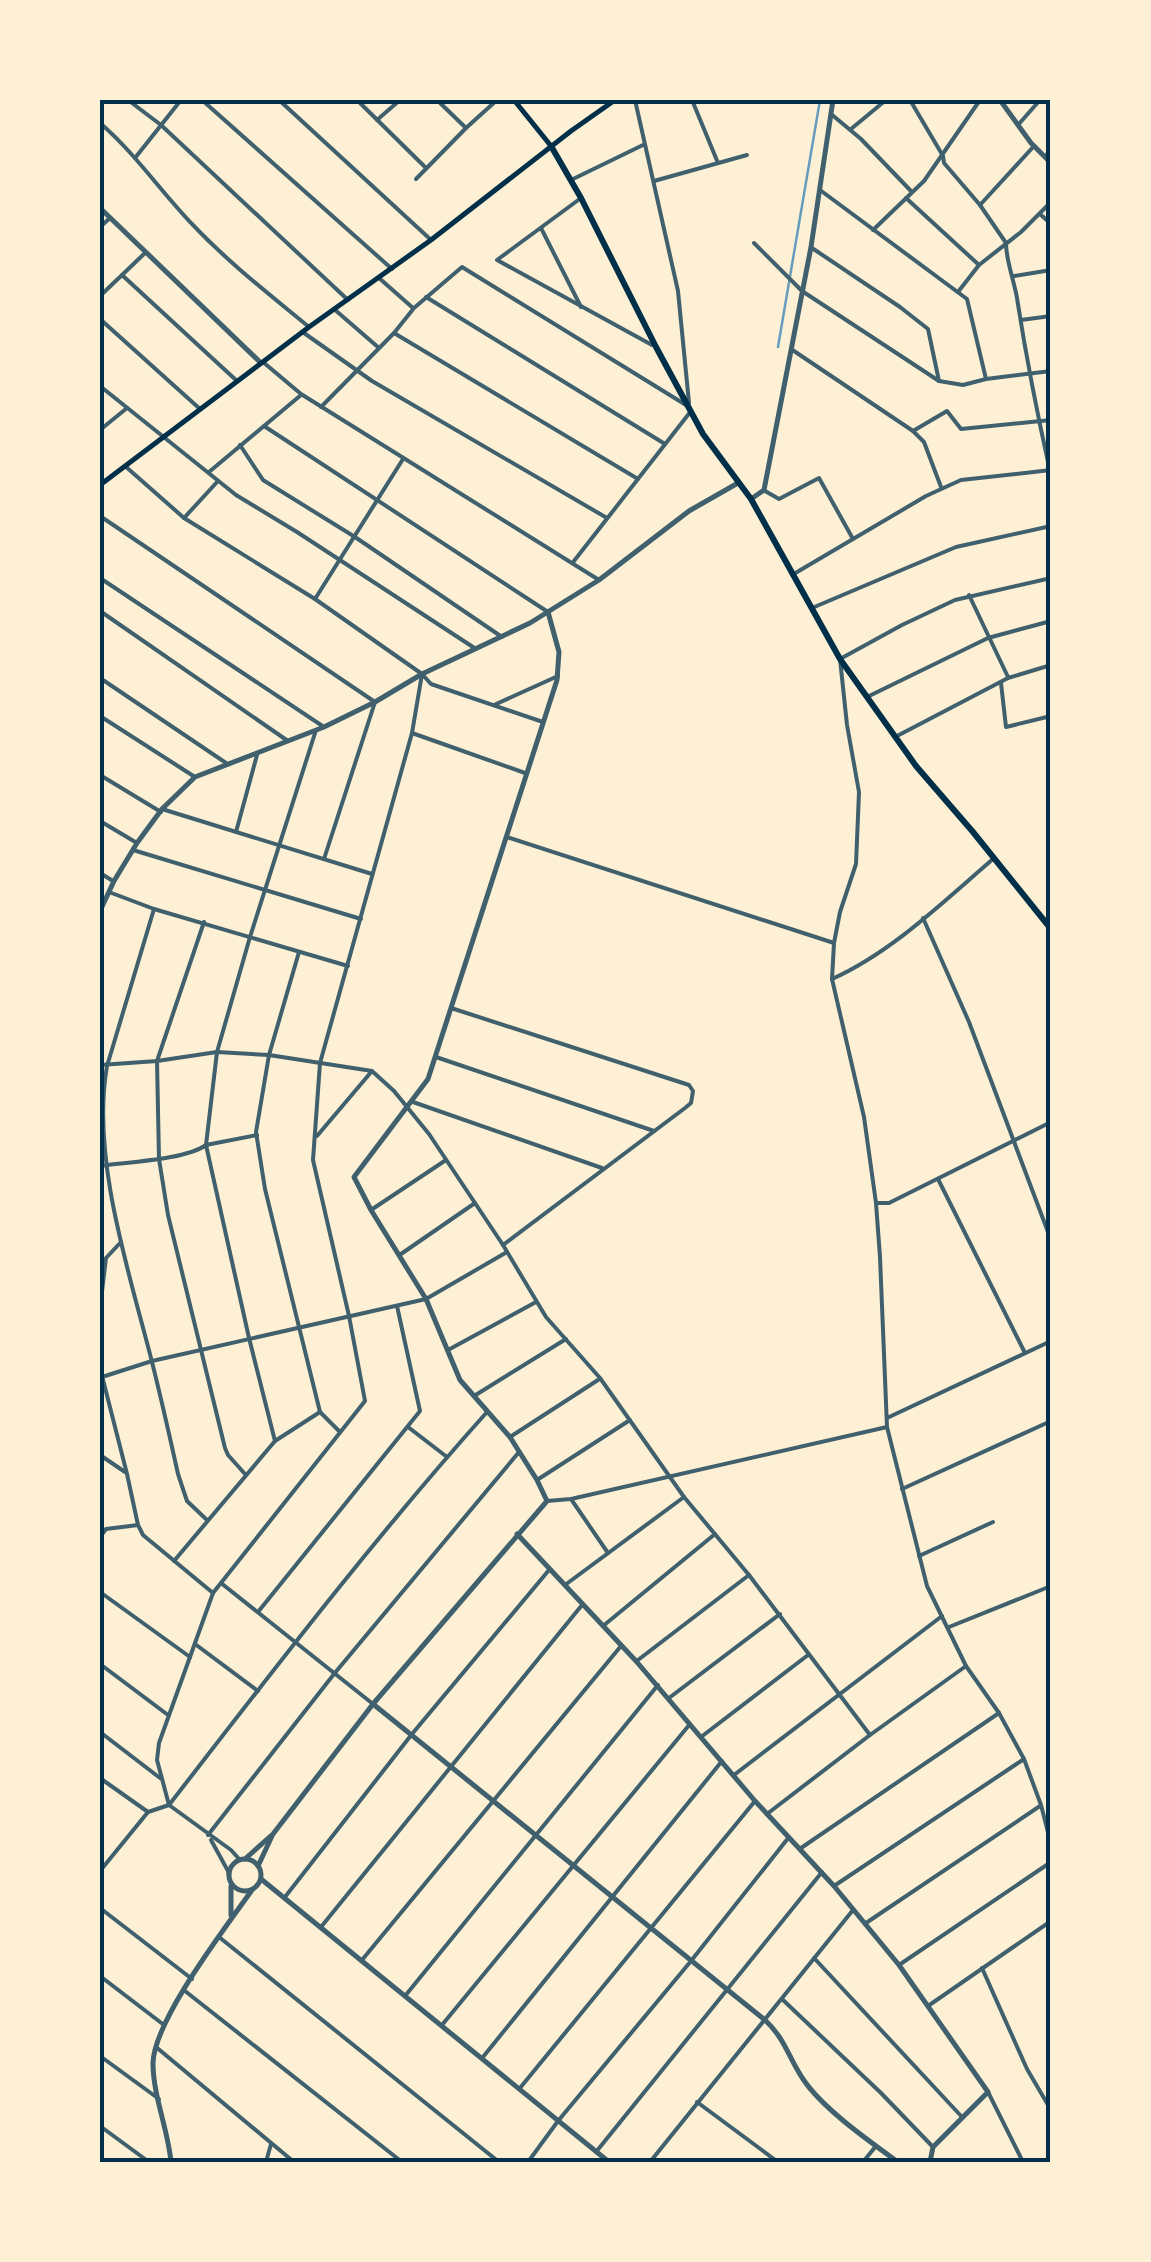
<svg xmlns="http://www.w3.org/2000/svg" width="1151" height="2262" font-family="Roboto,sans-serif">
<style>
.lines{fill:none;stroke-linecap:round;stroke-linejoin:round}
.stream{stroke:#669bbc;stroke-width:2.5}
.minor{stroke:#3f606c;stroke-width:4}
.tertiary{stroke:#3f606c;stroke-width:5}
.secondary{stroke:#003049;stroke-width:5}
.primary{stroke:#003049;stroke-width:6}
.neatline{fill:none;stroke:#003049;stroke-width:4}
</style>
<rect width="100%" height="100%" fill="#fdf0d5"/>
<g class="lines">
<polyline class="stream" points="778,347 820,100"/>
<g class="minor">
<polyline points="128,100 161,125 348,300"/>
<polyline points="202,100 392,269"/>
<polyline points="279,100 430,239"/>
<polyline points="357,100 425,167"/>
<polyline points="437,100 466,128"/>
<polyline points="635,100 678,291 689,403"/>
<polyline points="692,100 718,163"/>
<path d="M 910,100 L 943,156 L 944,163 L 980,205 L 1006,243 C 1006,261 1014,280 1017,298 C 1026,356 1037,413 1050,471"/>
<polyline points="831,114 861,139 911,191"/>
<polyline points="377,120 400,100"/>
<path d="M 100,123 C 135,153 161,192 193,225 C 229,263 269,294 309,327"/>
<polyline points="1018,125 1040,100"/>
<polyline points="851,129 886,100"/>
<polyline points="1045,157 1051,149"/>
<polyline points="135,158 181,100"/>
<polyline points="416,179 466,128 497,100"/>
<polyline points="571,180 643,145"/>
<polyline points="654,181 747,155"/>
<polyline points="820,190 967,299 986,379"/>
<polyline points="581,198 497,260 652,345"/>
<polyline points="906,198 979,265"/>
<polyline points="980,205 1034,146"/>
<polyline points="1040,214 1051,224"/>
<polyline points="100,227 110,218"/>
<polyline points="541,228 581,307"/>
<polyline points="873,230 924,181 980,100"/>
<polyline points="754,243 802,291 939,381 963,385 986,379 1051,371"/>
<polyline points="812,248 900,307 928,329 939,381"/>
<polyline points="122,275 237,381"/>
<polyline points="1014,276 1051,270"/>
<polyline points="379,278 413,308"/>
<polyline points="958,292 979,265 1021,232 1051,202"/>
<polyline points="100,296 145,253"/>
<polyline points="426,297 665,444"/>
<polyline points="334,309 379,348"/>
<polyline points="100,319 200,409"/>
<polyline points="1021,320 1051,316"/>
<polyline points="304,333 372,381 607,518"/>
<polyline points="394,333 638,479"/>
<polyline points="791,349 913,431 924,442 941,487"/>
<polyline points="263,362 301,394 599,580"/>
<polyline points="100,386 236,495 297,532 476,649"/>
<polyline points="321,407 394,333 414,308 462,267 686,405"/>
<polyline points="264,426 548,612"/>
<polyline points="100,430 127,408"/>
<polyline points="913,431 947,411 961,429 1051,420"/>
<polyline points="240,445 263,480 355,537 502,637"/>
<polyline points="125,466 184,518 315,599 422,674 431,684 543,722"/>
<polyline points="209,472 301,395"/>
<polyline points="765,491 779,499 819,478 853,539"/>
<polyline points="100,516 375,702 324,859"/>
<polyline points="184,518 218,481"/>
<polyline points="574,561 691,411"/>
<polyline points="792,575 926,496 961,480 1051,470"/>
<polyline points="100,578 324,727"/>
<polyline points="1051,578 955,600 902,625 840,659 847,725 859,792 856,864 840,912 834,943 832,979 864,1117 876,1203 880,1257 887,1427 927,1586 966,1666 999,1713 1024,1759 1041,1805 1051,1844"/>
<polyline points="969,595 1008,677"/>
<polyline points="315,599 403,459"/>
<polyline points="812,608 956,547 1051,526"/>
<polyline points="100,611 288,741"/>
<polyline points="100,678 226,763"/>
<polyline points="1001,683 1006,727 1051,716"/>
<polyline points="867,697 988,638 1051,621"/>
<polyline points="494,705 558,676"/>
<polyline points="100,716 195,777"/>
<polyline points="412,733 525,773"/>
<polyline points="897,736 1008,678 1051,665"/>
<polyline points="100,775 161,812"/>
<polyline points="162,809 372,874"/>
<polyline points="100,821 137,843"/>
<polyline points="236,832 257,755"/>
<polyline points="507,837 834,943"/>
<polyline points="133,850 361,919"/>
<polyline points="100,873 113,881"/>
<polyline points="109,892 154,909 348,966"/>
<path d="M 154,909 L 107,1066 C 92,1151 124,1256 146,1339 C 158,1383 168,1429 178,1474 L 187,1501 L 207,1520"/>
<polyline points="923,918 969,1022 1051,1240"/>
<polyline points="204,922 157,1061 159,1159 168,1215 225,1448 228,1455 245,1474"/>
<polyline points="299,952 269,1055 256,1132 265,1189 320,1412 339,1431"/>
<path d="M 832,979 C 892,952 943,902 993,859"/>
<polyline points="451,1008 689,1085 693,1091 691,1103 685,1108 503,1245"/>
<polyline points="436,1057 654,1131"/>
<polyline points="100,1065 157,1061 217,1052 269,1055 372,1071 394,1091 429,1134 503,1245 546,1317 600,1378 684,1497 749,1575 870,1735"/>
<polyline points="413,1102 602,1168"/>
<polyline points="317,1136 372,1071"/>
<path d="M 100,1166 C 127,1162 185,1160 206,1145 L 257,1135"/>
<polyline points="938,1179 1025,1353"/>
<polyline points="876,1203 889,1203 1051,1122"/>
<polyline points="371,1210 446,1160"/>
<polyline points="401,1254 475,1203"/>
<polyline points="100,1308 106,1258 121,1242"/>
<polyline points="448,1350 536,1302"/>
<polyline points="100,1368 127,1474 138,1525 143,1535 213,1593"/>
<polyline points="102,1377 152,1361 426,1299 507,1252"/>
<polyline points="474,1396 566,1339"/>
<polyline points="887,1418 1051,1341"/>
<polyline points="408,1427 447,1457"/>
<polyline points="510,1437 598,1380"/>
<polyline points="275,1441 249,1338 206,1145 217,1052 250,937 316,730"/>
<polyline points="100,1455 125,1472"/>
<polyline points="537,1480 630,1420"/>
<polyline points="902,1489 1051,1421"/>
<polyline points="571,1499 608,1553"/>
<polyline points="547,1501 571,1499 887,1427"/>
<polyline points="100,1537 106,1529 138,1525"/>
<polyline points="919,1556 993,1522"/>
<polyline points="174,1561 275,1441 320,1412"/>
<polyline points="221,1583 373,1704"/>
<polyline points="565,1585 684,1497"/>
<polyline points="100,1592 190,1657"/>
<polyline points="258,1612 420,1411 397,1306"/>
<polyline points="603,1626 715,1534"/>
<polyline points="949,1627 1051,1586"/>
<polyline points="195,1644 258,1691"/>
<polyline points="638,1660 749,1575"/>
<polyline points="100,1664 168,1715"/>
<polyline points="669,1698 780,1614"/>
<polyline points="100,1732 160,1778"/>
<polyline points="701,1737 808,1655"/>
<polyline points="734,1775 942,1616"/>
<polyline points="100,1778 148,1812"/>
<polyline points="767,1814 870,1735 966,1666"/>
<polyline points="208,1835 334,1674 519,1452"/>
<polyline points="211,1840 228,1871 229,1877"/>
<polyline points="801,1848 999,1713"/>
<polyline points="240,1860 231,1850 169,1805 157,1760 159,1743 213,1593 365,1401 349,1316 313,1160 320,1063 412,733 422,674"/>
<path d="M 100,1871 L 148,1812 L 169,1805 C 272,1672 375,1537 487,1412"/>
<polyline points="834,1886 1024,1759"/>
<polyline points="285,1897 412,1734 549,1570"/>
<polyline points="100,1908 192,1979"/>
<polyline points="866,1923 1040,1806"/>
<polyline points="321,1927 582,1605"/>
<polyline points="219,1937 499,2162"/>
<polyline points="814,1958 962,2117"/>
<polyline points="362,1960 621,1646"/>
<polyline points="899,1965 1051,1862"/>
<polyline points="982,1968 1027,2069 1051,2110"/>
<polyline points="100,1976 164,2025"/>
<polyline points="185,1991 402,2162"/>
<polyline points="405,1996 658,1685"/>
<polyline points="783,2000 881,2093 933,2147"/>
<polyline points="928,2006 1051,1921"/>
<polyline points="442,2025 690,1724"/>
<polyline points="156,2047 294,2162"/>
<polyline points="100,2056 159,2099"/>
<polyline points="483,2057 722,1761"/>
<polyline points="520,2088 755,1801"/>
<polyline points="988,2092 1023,2162"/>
<polyline points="697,2102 778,2162"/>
<polyline points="100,2126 149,2162"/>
<polyline points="596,2152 822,1872"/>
<polyline points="266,2162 271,2144"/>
<polyline points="528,2162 558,2121 691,1961 789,1837"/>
<polyline points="650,2162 853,1910"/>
<polyline points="863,2162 876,2146"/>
</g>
<g class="tertiary">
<polyline points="1000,100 1031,143 1051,163"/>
<polyline points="100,208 261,363"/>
<polyline points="751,499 764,490 811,247 833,100"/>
<polyline points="100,911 114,881 137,843 162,809 195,777 324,727 375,702 422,674 530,623 599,580 689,511 738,483"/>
<polyline points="517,1534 636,1661 755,1801 834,1886 899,1965 988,2092 933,2147 930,2162"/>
<path d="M 373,1704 L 765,2020 C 786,2040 788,2057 803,2079 C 822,2108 869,2141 898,2162"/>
<circle cx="245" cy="1875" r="16"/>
<polyline points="245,1859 273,1834 373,1704 547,1501 537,1480 510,1437 460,1380 426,1299 371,1210 354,1177 428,1079 557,680 559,652 548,612"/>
<polyline points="258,1866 272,1836"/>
<polyline points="261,1879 609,2162"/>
<polyline points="231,1915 231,1886"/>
<path d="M 171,2162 C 168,2129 153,2096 153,2063 C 154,2020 226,1927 252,1890"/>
</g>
<g class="secondary">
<polyline points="514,100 551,146"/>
<polyline points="100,485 309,327 431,240 571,131 615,100"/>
</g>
<polyline class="primary" points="551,146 581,198 656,347 703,434 751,499 840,659 916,766 973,832 1051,929"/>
</g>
<rect width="1151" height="2262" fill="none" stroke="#fdf0d5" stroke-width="205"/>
<rect x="102" y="102" width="946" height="2058" class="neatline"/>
</svg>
